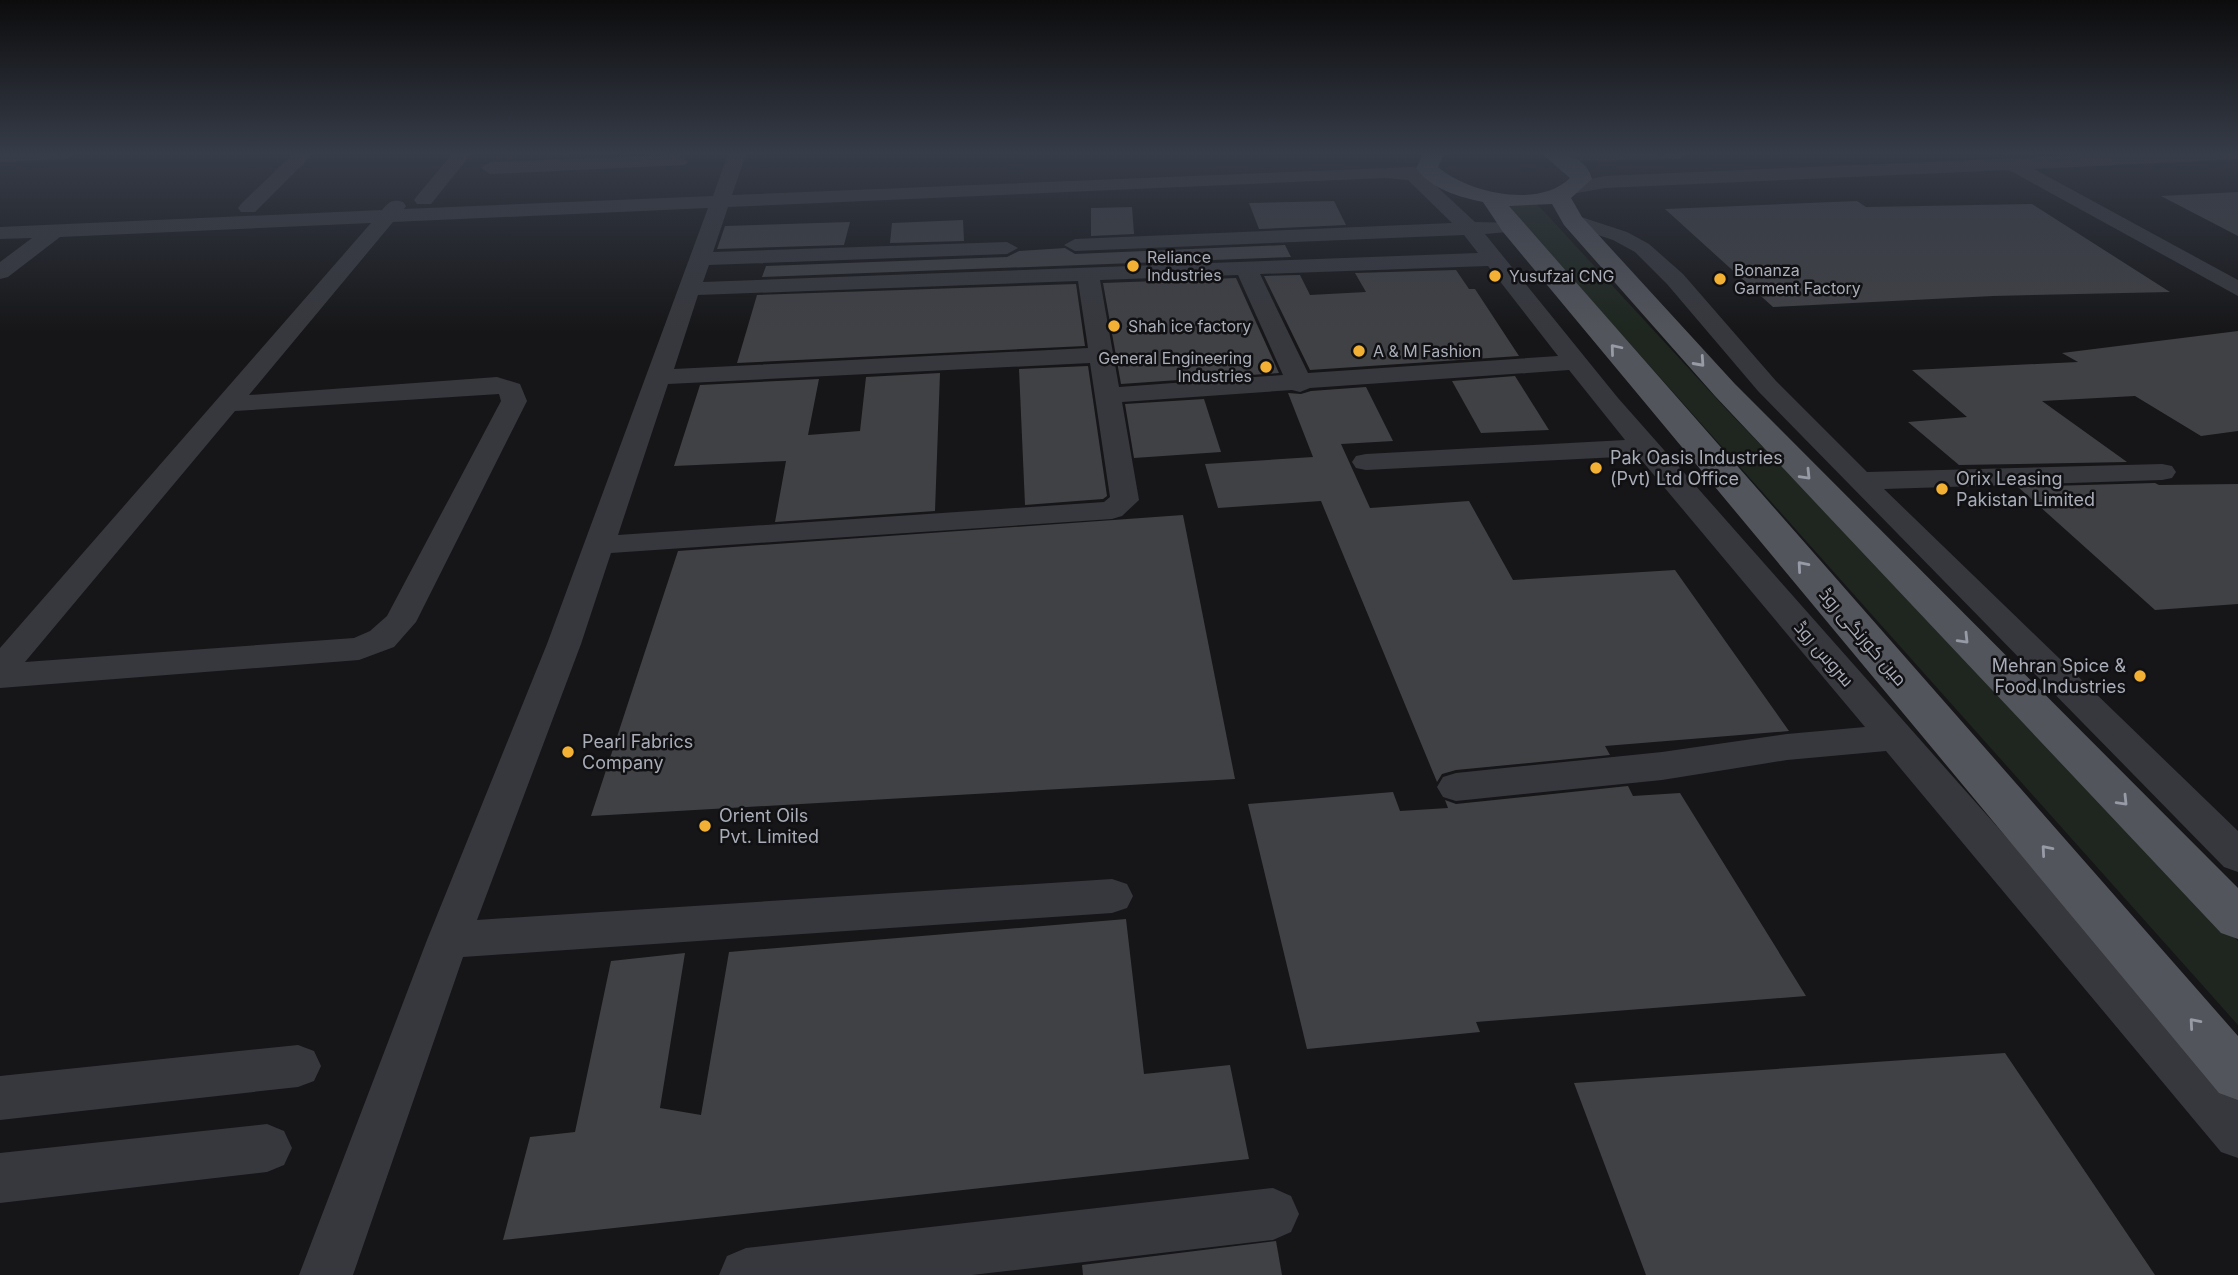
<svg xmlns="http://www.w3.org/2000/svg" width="2238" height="1275" font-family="Inter,Cairo,sans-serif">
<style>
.green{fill:#1e261f}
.building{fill:#404145}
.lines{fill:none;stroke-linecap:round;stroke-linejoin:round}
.minor{fill:#37383d;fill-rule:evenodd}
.major{fill:#53555c;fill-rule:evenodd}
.oneway{stroke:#979ba6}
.poi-dot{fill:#f2b134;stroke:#111113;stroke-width:2.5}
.labels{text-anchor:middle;stroke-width:5;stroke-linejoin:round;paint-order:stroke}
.far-poi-label{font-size:16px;fill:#a8adb8;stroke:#111113;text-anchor:start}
.poi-label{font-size:18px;fill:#a8adb8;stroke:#111113;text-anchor:start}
.street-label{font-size:18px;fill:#a8adb8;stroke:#111113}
</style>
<rect width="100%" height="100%" fill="#161618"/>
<polygon class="green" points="1531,203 1538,205 1729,412 2238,941 2238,1025 1507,206"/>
<g class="building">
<polygon points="2238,192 2238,236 2161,196"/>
<polygon points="1334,201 1346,225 1259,229 1249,203"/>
<polygon points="1857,201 1866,207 2032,204 2170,292 1993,296 1773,307 1665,209"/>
<polygon points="1132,207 1134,234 1091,236 1091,208"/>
<polygon points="963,220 964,241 890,243 892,223"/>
<polygon points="850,222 844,245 717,249 725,226"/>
<polygon points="1285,245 1291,257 762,277 766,266 1007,257 1019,251 1065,248 1075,254"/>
<polygon points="1456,270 1469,289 1475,289 1519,356 1310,370 1264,276 1300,275 1310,295 1366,292 1355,273"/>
<polygon points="1236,278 1279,373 1121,384 1103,283"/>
<polygon points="1076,284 1085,346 737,363 757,295"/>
<polygon points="2238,331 2238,431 2201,436 2135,396 2042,401 2127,462 1959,465 1908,422 1967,417 1912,370 2078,362 2062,353"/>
<polygon points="1088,366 1107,496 1103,499 1025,505 1019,369"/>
<polygon points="940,373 935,511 775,522 786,461 674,466 700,385 819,379 808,435 860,431 866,377"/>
<polygon points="1515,376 1549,430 1481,433 1452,381"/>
<polygon points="1366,387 1393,441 1341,444 1370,508 1469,501 1513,580 1675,570 1789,731 1605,746 1610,755 1456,770 1442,774 1437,782 1321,501 1218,508 1205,464 1313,457 1288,393 1301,394 1311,391"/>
<polygon points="1204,399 1221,452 1134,458 1125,404"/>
<polygon points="2155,483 2159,485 2238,484 2238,604 2155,610 2018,487"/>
<polygon points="1183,515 1235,779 591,816 678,551"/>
<polygon points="1628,786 1633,796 1680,793 1806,996 1476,1022 1480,1032 1307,1049 1248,804 1393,792 1400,811 1448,808 1445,800 1456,804"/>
<polygon points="1126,919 1144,1074 1230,1065 1249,1159 503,1240 530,1137 575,1132 611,961 685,953 660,1108 701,1115 729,952"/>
<polygon points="2005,1053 2155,1275 1646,1275 1574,1083"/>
<polygon points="1276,1241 1282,1275 1083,1275 1082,1265"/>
</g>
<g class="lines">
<g class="minor">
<polygon points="0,154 76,154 67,159 0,162"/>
<polygon points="293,154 313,154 255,212 241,212 238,208 241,204"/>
<polygon points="452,154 471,154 431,204 417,204 414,200 417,196"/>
<path d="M 728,154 L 746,154 L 732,195 L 1412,167 L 1441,173 L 1443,177 L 1441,181 L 1433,183 L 1475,222 L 1518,223 L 1521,227 L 1518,231 L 1485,234 L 1618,398 L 2238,1099 L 2238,1158 L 2221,1152 L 1886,751 L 1787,760 L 1662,780 L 1456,801 L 1443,797 L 1437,787 L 1443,777 L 1456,773 L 1662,752 L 1787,734 L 1865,727 L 1638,456 L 1366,470 L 1356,468 L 1352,462 L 1356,456 L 1366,454 L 1625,440 L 1569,370 L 1310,388 L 1300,392 L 1292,390 L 1122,402 L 1139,500 L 1122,516 L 1112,519 L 611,553 L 581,644 L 477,920 L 1112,879 L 1127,884 L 1133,896 L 1127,908 L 1112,913 L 463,957 L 353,1275 L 299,1275 L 427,940 L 547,644 L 708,208 L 393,222 L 249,395 L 497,377 L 520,384 L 527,401 L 416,622 L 394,647 L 359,660 L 0,688 L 0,648 L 371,223 L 60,237 L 8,277 L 0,279 L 0,262 L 32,238 L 0,239 L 0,227 L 382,210 C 389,202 392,199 403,202 L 406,206 L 404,209 L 713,196 ZM 1385,178 L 1408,180 L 1452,223 L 1075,239 L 1064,245 L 1075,251 L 1464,235 L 1478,253 L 703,282 L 709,265 L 1007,254 L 1018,248 L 1007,242 L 713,252 L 728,207 ZM 1488,266 L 1558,356 L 1308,373 L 1260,274 ZM 1238,275 L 1283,375 L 1119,387 L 1100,280 ZM 1078,281 L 1088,348 L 674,369 L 698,295 ZM 1090,363 L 1110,497 L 1104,502 L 618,535 L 668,384 ZM 499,394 L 501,401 L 387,616 L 370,631 L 354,638 L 25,662 L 235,411 Z"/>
<polygon points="1548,154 1688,154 1679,159 1556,161 1550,160"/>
<polygon points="2107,154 2238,154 2238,159 2034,169 2238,280 2238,296 2009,170 1605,188 1577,193 1567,187 1570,183 1605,176"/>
<polygon points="678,155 687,161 685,165 490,174 481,168 490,162"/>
<polygon points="1572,214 1627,232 1649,244 1683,274 1776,381 1867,472 2162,464 2172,466 2176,472 2172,478 2162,480 1884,489 2238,831 2238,872 2224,867 1758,391 1667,284 1635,252 1613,240 1565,224 1562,220"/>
<polygon points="298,1045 314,1051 321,1066 314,1081 298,1087 0,1120 0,1076"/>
<polygon points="267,1124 284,1131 292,1148 284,1165 267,1172 0,1203 0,1153"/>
<polygon points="1273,1188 1291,1196 1299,1214 1291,1232 1273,1240 972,1275 719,1275 727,1256 746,1248"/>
</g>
<path class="major" d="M 1423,154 L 1444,154 L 1438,167 C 1468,193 1539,209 1570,178 L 1542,154 C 1562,154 1586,155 1592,179 L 1571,198 L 1582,217 L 1735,384 L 2238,888 L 2238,939 L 2221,933 L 1715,396 L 1564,225 L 1552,204 L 1509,206 L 2238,1036 L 2238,1100 L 2219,1093 L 1503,232 L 1483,202 C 1459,197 1431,189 1416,168 Z"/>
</g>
<defs><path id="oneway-chevron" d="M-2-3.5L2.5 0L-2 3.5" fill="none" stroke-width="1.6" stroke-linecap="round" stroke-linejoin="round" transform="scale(1.75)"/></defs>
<g class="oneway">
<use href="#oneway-chevron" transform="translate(1615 349) rotate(-130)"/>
<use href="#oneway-chevron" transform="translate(1700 362) rotate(48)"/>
<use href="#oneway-chevron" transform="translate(1806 475) rotate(46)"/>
<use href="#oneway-chevron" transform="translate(1802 566) rotate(-131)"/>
<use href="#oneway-chevron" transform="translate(1964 639) rotate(46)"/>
<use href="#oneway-chevron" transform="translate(2123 801) rotate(46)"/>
<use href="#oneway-chevron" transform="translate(2046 850) rotate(-131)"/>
<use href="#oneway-chevron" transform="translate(2194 1023) rotate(-131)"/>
</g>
<linearGradient id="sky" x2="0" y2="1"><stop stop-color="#0c0c0d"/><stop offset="0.46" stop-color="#363c48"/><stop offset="1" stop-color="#363c48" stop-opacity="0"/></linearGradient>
<rect width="2238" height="333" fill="url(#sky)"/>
<g class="poi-dot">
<circle cx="1133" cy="266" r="7"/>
<circle cx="1495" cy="276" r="7"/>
<circle cx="1720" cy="279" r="7"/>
<circle cx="1114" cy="326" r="7"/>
<circle cx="1359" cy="351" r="7"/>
<circle cx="1266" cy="367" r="7"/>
<circle cx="1596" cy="468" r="7"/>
<circle cx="1942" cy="489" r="7"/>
<circle cx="2140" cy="676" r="7"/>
<circle cx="568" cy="752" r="7"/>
<circle cx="705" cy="826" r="7"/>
</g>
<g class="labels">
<g class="far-poi-label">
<text x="1147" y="263">Reliance<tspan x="1147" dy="18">Industries</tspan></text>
<text x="1734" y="276">Bonanza<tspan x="1734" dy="18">Garment Factory</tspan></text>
<text x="1509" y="282">Yusufzai CNG</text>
<text x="1128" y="332">Shah ice factory</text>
<text x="1373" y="357">A &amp; M Fashion</text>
<text x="1252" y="364" text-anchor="end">General Engineering<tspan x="1252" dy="18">Industries</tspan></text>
</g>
<g class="poi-label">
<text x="1610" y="464">Pak Oasis Industries<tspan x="1610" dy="21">(Pvt) Ltd Office</tspan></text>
<text x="1956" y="485">Orix Leasing<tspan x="1956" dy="21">Pakistan Limited</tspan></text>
<text x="2126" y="672" text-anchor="end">Mehran Spice &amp;<tspan x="2126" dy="21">Food Industries</tspan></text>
<text x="582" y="748">Pearl Fabrics<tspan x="582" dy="21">Company</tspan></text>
<text x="719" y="822">Orient Oils<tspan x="719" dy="21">Pvt. Limited</tspan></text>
</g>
<g class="street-label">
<text transform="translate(1863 637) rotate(49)" y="6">مین کورنگی روڈ</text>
<text transform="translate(1824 654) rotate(49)" y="6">سروس روڈ</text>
</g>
</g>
</svg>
